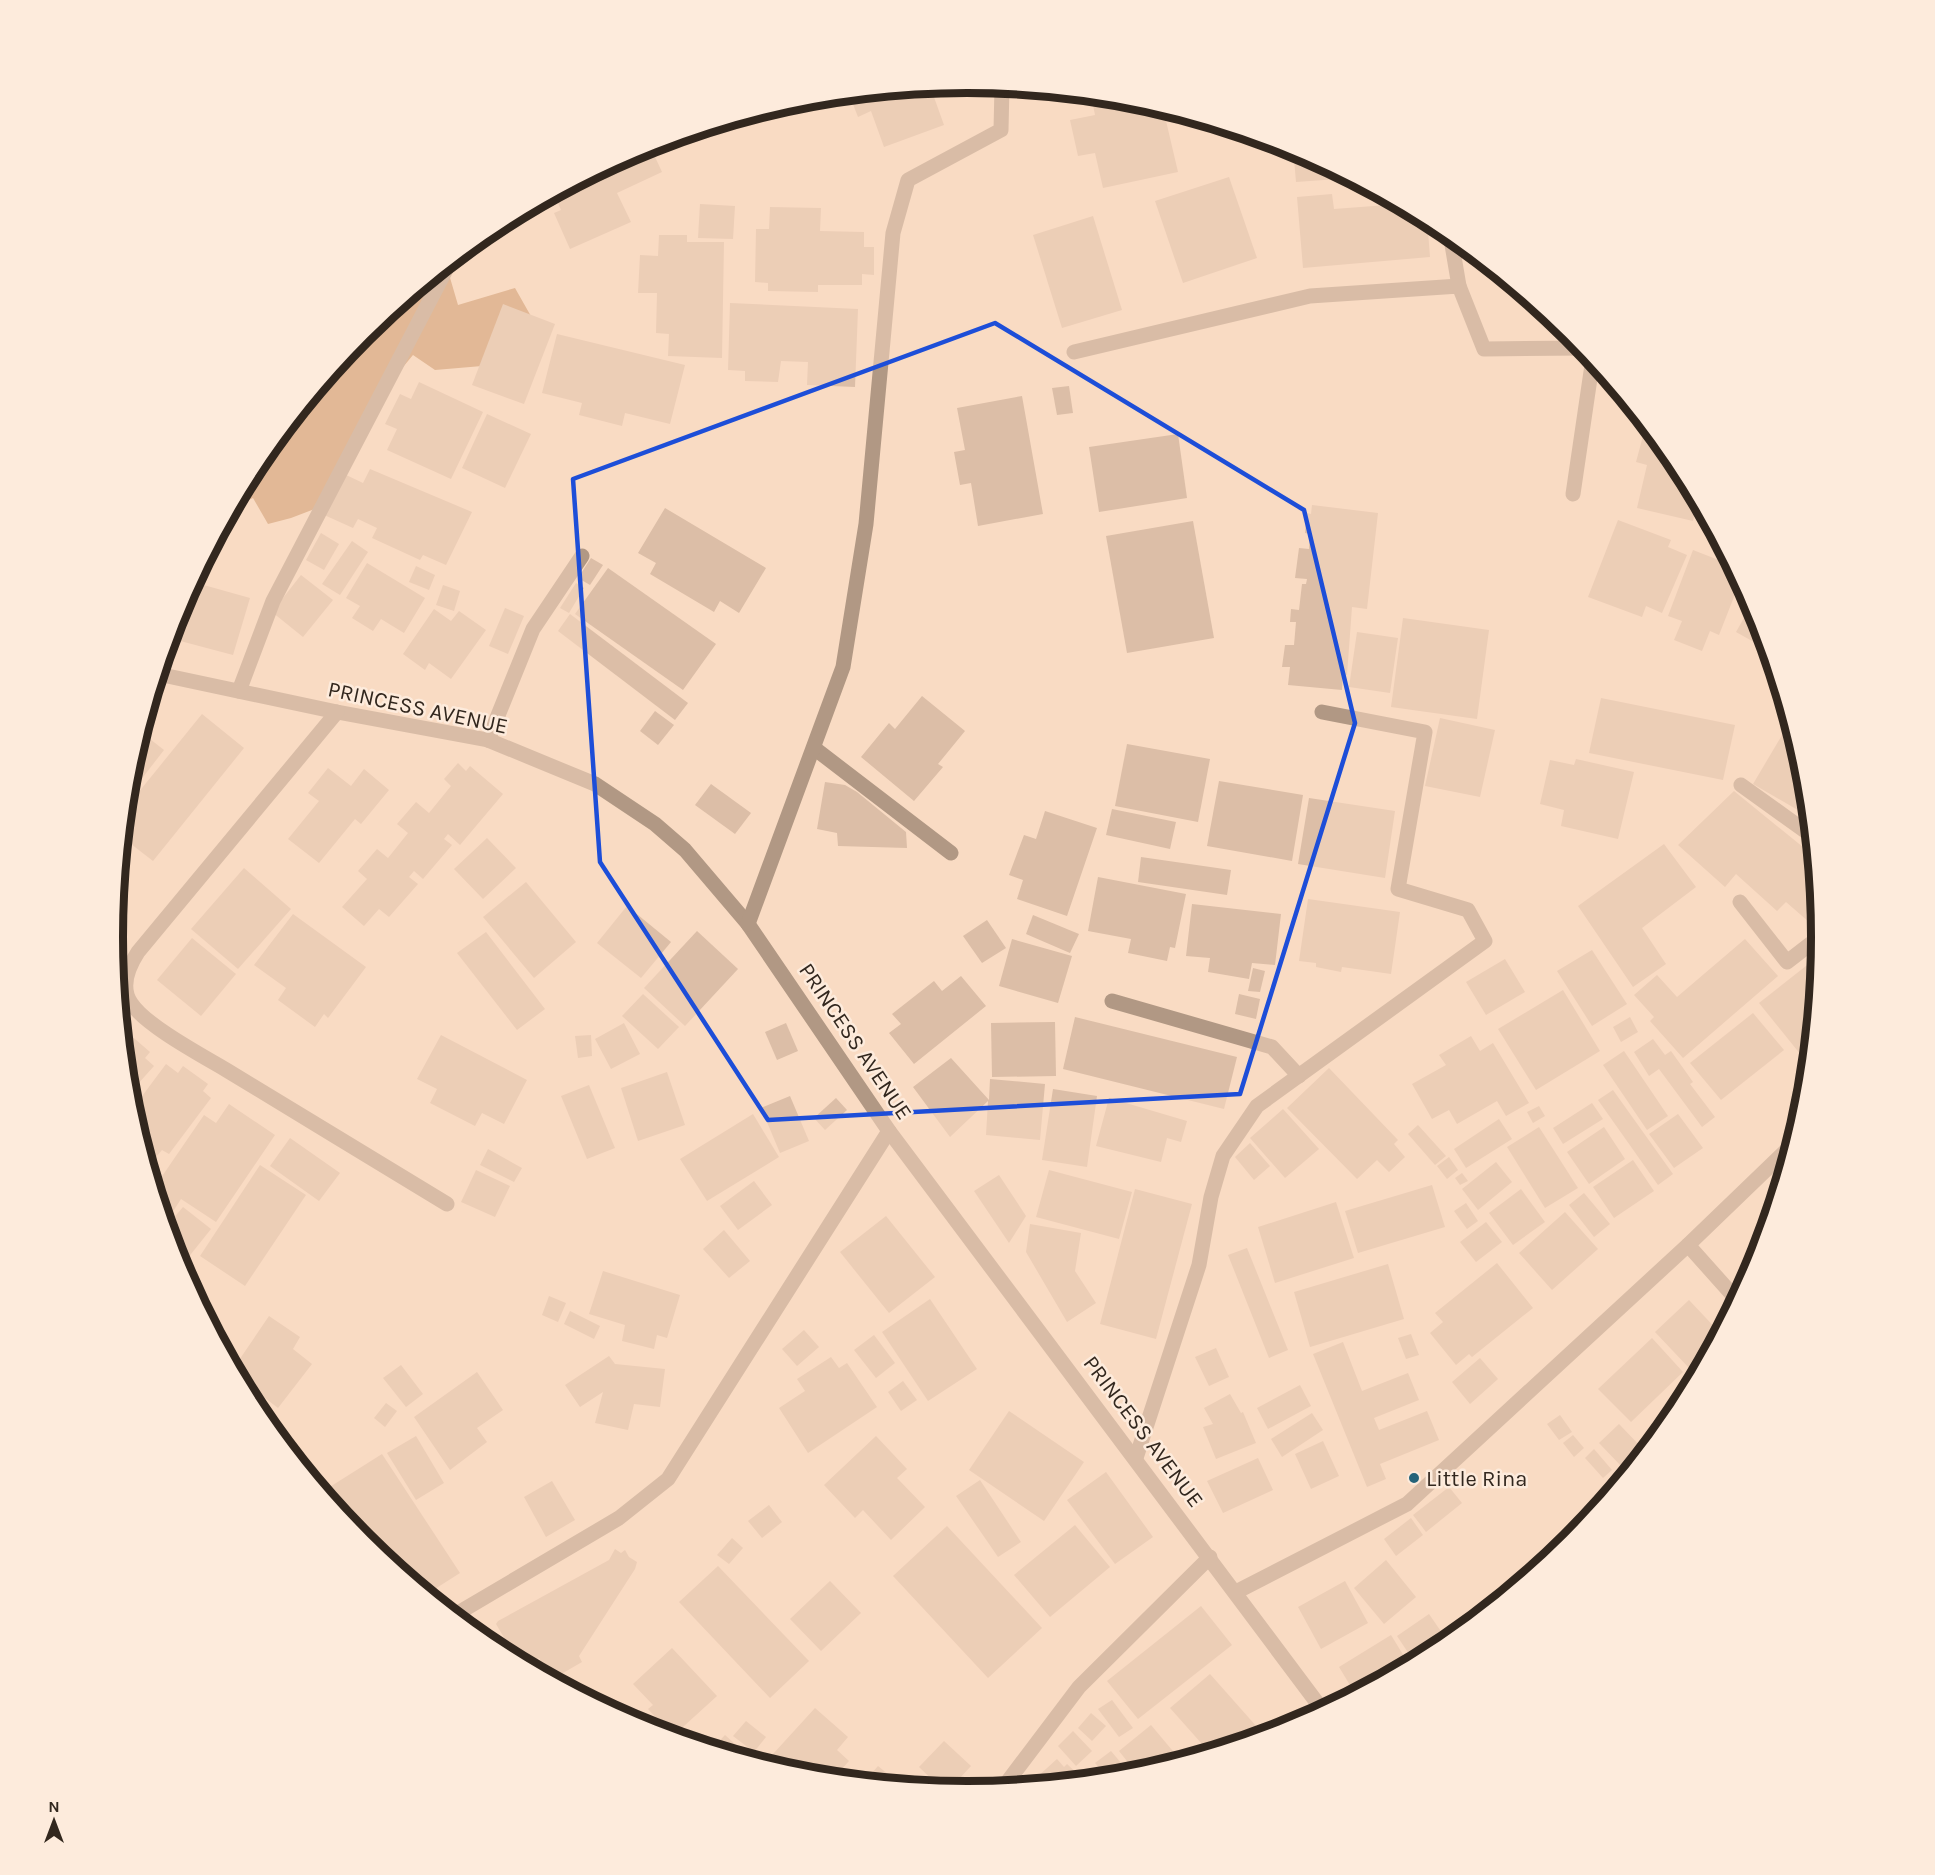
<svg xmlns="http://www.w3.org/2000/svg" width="1935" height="1875" font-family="Karla,sans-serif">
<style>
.forest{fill:#c58f5f}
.building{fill:#dcbea7}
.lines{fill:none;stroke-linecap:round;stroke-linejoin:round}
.lane{stroke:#b19884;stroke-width:15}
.street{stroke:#b19884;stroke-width:15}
.marked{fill:none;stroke:#1d4ed8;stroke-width:4.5;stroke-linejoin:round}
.poi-dot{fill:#256379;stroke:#fdebdc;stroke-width:2}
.labels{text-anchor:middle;stroke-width:5;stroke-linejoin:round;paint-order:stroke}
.street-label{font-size:22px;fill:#32271e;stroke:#fdebdc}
.poi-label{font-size:22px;fill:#32271e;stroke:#fdebdc;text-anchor:start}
.rim{fill:none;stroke:#32271e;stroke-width:8}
</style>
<rect width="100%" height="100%" fill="#f9dbc3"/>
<path class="forest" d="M 446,264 L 458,305 L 515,288 L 532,318 L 482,366 L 435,370 L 413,355 L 383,391 L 325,505 L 291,518 L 268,524 L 253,498 L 240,504 C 234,526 223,546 205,560 L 257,462 L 363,333 Z"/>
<g class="building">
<polygon points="930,86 944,125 884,147 871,111 858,117 849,94"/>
<polygon points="1091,95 1135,99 1163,108 1178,172 1103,188 1095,153 1078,156 1070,120 1095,115"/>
<polygon points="650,146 662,172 617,193 631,222 570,249 554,213 561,210 554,194"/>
<polygon points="1293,147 1295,148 1352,178 1296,182"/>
<polygon points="1229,177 1257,258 1183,283 1155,201"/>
<polygon points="1332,194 1334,209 1400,204 1427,218 1430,257 1303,268 1297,197"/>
<polygon points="700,204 735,206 733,239 698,238"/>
<polygon points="770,207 821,208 820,231 864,232 864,247 874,247 874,275 862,274 862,285 818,285 818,292 768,291 768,283 755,282 756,229 769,229"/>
<polygon points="1093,216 1122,310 1062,328 1033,235"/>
<polygon points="659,235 687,235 687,242 724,242 722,358 668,356 669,334 656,333 657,293 638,293 640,255 658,256"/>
<polygon points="730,303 858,309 855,387 807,385 808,362 781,361 778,382 745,381 745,371 728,370"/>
<polygon points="503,304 555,324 524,404 472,385"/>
<polygon points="557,334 685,365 670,424 625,413 622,426 579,415 582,403 542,393"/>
<polygon points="419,382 483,412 451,479 387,450 397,429 385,424 400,394 411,399"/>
<polygon points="1069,386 1073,413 1057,415 1052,388"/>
<polygon points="1022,396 1043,514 978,526 971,483 960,485 954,452 965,450 957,408"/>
<polygon points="487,414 531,434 505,488 462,468"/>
<polygon points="1654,433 1679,463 1698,500 1693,521 1637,508 1647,465 1636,462 1643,436 1653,439"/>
<polygon points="1178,434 1187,498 1099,512 1089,447"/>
<polygon points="370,469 472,512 446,565 423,555 420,560 372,538 377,528 358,519 353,528 322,514 342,473 363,483"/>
<polygon points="1312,505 1378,513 1367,609 1352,607 1347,675 1343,674 1342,690 1288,685 1290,667 1282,667 1285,645 1294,645 1296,622 1290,622 1291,609 1299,610 1302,584 1306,584 1307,579 1295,578 1299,548 1309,549 1310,534 1305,533 1307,513 1311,514"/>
<polygon points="665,508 766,568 739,613 720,601 714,612 650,574 656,563 638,553"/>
<polygon points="1618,520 1671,540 1668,547 1687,555 1662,613 1646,606 1642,617 1588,597"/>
<polygon points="1193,521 1214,638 1127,653 1106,536"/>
<polygon points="321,533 339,544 324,570 306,560"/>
<polygon points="352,541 368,552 340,595 322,584"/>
<polygon points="1693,550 1734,566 1741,579 1719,635 1710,631 1702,651 1674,640 1682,621 1668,616"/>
<polygon points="591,558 603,565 590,585 578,578"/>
<polygon points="367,563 425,598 404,633 381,619 373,631 352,618 360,606 346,598"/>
<polygon points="416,566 435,575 429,590 409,582"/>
<polygon points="608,568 716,644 683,690 575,614"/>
<polygon points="301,575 333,600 303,637 272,612"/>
<polygon points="193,582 250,598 233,655 169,638 178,610"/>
<polygon points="576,583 584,588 569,613 560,608"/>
<polygon points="443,585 460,591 454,611 436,605"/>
<polygon points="1753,602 1758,611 1773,662 1757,653 1761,646 1736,632"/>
<polygon points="505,608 524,616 508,654 489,646"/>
<polygon points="434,609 451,621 459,611 486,630 451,679 429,663 425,670 403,654"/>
<polygon points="570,614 688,703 675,720 558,631"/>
<polygon points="1403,618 1489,630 1477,719 1391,707"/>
<polygon points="1357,632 1398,638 1390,693 1349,687"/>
<polygon points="922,696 965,731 938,764 943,767 914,801 861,757 889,723 895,729"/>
<polygon points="1601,698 1735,725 1723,780 1589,753"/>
<polygon points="655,711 674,725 658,745 640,731"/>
<polygon points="202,714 244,748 153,861 122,837 125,809"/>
<polygon points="1440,718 1495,730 1480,797 1425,786"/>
<polygon points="1791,720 1806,771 1809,803 1803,813 1753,784"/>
<polygon points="141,732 164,750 126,799 129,770"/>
<polygon points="1127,744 1210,759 1198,822 1115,806"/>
<polygon points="1576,759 1634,772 1618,839 1561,826 1564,810 1540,804 1550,760 1574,765"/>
<polygon points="458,763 466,771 470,766 503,794 460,845 448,834 444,839 452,845 423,879 414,871 409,877 418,884 389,917 379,909 364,926 342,907 367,879 358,871 377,849 388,858 408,833 397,824 416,802 429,813 451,786 444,779"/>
<polygon points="328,768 351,786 364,769 389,790 361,824 355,819 319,863 288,839 319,801 308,793"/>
<polygon points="1219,781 1303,795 1292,861 1207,846"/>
<polygon points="825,782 845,785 857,792 906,832 907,848 838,846 837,833 817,829"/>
<polygon points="711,784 751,813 735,834 695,805"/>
<polygon points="1734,791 1814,856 1820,911 1809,922 1786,902 1777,911 1736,874 1725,887 1678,845"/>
<polygon points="1309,798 1395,811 1385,878 1298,864"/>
<polygon points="1112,809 1176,822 1170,849 1106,835"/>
<polygon points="1045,811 1097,828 1067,916 1017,899 1023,880 1009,875 1024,835 1036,839"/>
<polygon points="487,838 516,868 483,899 454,869"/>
<polygon points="1664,844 1696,887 1642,928 1666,964 1633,987 1578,906"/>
<polygon points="1141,857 1231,870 1227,895 1138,882"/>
<polygon points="244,868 291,909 238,969 191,929"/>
<polygon points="1098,877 1186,894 1175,948 1170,947 1167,961 1128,953 1131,939 1088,931"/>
<polygon points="526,882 576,942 534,978 483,917"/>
<polygon points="1308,899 1400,912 1391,974 1342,967 1341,972 1316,967 1316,963 1299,961"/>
<polygon points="1192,904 1281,914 1275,965 1252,963 1249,979 1208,972 1210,958 1186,956"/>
<polygon points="627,906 671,942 641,978 597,943"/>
<polygon points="293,914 366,967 328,1018 324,1014 315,1027 278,1000 286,988 254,965"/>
<polygon points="1033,915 1079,934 1070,953 1026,934"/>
<polygon points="987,920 1006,948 982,963 963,936"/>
<polygon points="697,931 738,969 685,1026 644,988"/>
<polygon points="486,932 545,1009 517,1030 457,953"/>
<polygon points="192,938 236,974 201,1016 157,980"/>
<polygon points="1012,939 1072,956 1058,1003 999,986"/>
<polygon points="1745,939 1778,976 1683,1058 1650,1021 1654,1017 1634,995 1657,975 1677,997"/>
<polygon points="1592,950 1627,1004 1592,1026 1557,971"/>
<polygon points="1505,959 1525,992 1486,1015 1466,982"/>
<polygon points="1811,962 1819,972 1811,1054 1805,1060 1759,1003"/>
<polygon points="1253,968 1265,971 1260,992 1248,991"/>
<polygon points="961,976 986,1006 914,1064 889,1033 901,1024 892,1014 934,981 942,991"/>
<polygon points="1563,990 1600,1051 1536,1090 1498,1029"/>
<polygon points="643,994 679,1027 658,1049 622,1016"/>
<polygon points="1239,994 1260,999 1256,1019 1235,1014"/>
<polygon points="1753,1013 1784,1050 1721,1100 1690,1063"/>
<polygon points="1075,1017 1237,1057 1224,1109 1063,1069"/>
<polygon points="1630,1017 1638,1032 1621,1042 1613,1027"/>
<polygon points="1055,1022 1056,1076 992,1077 991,1023"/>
<polygon points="624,1023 640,1054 611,1069 595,1039"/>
<polygon points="786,1023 798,1051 777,1060 765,1032"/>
<polygon points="121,1027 150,1052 145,1058 154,1066 128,1095"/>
<polygon points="441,1035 527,1080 504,1124 482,1113 475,1126 430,1103 437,1089 417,1079"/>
<polygon points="591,1035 592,1056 578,1058 575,1036"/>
<polygon points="1471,1036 1480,1051 1493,1043 1529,1103 1506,1116 1497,1101 1457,1124 1449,1110 1432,1119 1412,1084 1446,1065 1439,1055"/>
<polygon points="1653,1039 1665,1055 1671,1051 1693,1082 1690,1084 1715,1117 1702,1127 1659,1069 1649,1076 1634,1052"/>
<polygon points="1624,1051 1668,1116 1647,1130 1603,1065"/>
<polygon points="951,1058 989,1100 990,1079 1045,1084 1040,1140 986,1135 988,1101 950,1137 913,1087"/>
<polygon points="166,1064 178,1073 183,1066 208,1084 203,1091 211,1098 169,1154 162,1150 156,1157 142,1147 131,1111"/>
<polygon points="1329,1068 1398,1140 1394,1144 1405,1157 1389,1172 1377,1160 1357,1179 1287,1108"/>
<polygon points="667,1072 685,1125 638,1141 621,1088"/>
<polygon points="589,1085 615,1148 587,1159 561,1096"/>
<polygon points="1053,1089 1097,1096 1087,1167 1042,1160"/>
<polygon points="1613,1090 1673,1174 1658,1185 1598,1100"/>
<polygon points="790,1096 809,1141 780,1153 761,1108"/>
<polygon points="836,1098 847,1110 825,1130 814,1118"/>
<polygon points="1109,1098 1187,1121 1181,1142 1167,1138 1161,1162 1096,1146"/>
<polygon points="1592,1103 1603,1119 1563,1144 1553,1128"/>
<polygon points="229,1104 275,1135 216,1222 181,1199 170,1216 161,1210 154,1188 204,1115 216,1123"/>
<polygon points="1539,1106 1545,1116 1533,1123 1527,1112"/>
<polygon points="1283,1109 1319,1149 1285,1178 1250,1138"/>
<polygon points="753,1114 779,1157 707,1201 680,1159"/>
<polygon points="1678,1114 1703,1148 1674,1168 1649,1134"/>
<polygon points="1499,1119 1512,1139 1466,1168 1454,1149"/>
<polygon points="1418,1125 1446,1156 1435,1165 1408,1134"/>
<polygon points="1539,1127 1578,1188 1545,1208 1507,1147"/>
<polygon points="1604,1127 1625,1159 1589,1184 1567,1152"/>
<polygon points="290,1138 340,1173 319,1201 270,1166"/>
<polygon points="1250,1143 1270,1166 1254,1180 1235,1157"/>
<polygon points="488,1149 522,1168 514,1182 480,1165"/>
<polygon points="1449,1157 1458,1170 1447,1179 1437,1166"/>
<polygon points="1633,1160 1654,1191 1614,1218 1593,1187"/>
<polygon points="1496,1162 1512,1182 1478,1210 1462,1189"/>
<polygon points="260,1165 306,1195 245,1286 200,1256"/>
<polygon points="476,1170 510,1186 495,1217 461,1202"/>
<polygon points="1049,1170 1132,1192 1119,1239 1036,1217"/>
<polygon points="1462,1173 1468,1181 1460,1185 1455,1178"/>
<polygon points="999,1175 1026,1216 1009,1243 974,1191"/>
<polygon points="754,1181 772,1205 738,1230 720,1206"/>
<polygon points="1432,1185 1445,1227 1358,1253 1345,1211"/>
<polygon points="1135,1189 1192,1204 1156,1339 1100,1324"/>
<polygon points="1521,1189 1545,1222 1513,1245 1489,1213"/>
<polygon points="1584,1193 1610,1224 1594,1237 1569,1205"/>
<polygon points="1336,1202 1354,1258 1275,1283 1258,1227"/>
<polygon points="1466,1203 1478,1221 1467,1229 1454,1211"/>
<polygon points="183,1207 211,1229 187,1259 173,1248 166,1227"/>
<polygon points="1565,1212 1598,1249 1552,1290 1519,1253"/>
<polygon points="886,1216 935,1277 889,1313 840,1252"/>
<polygon points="1486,1222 1502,1242 1476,1262 1460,1242"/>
<polygon points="1030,1224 1081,1233 1075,1271 1096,1303 1067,1322 1026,1252"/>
<polygon points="724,1230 750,1261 729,1278 703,1249"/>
<polygon points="1247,1248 1288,1350 1269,1358 1228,1255"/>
<polygon points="1497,1263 1533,1308 1472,1357 1469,1354 1456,1365 1430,1333 1443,1322 1435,1313"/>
<polygon points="1388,1264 1404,1319 1310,1347 1294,1292"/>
<polygon points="603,1271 680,1295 667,1338 657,1335 654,1349 622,1341 625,1325 589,1314"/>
<polygon points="549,1296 566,1303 558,1322 542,1315"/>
<polygon points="930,1299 977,1369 928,1401 882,1332"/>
<polygon points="1689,1300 1721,1334 1714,1345 1690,1369 1655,1332"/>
<polygon points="570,1311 600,1326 594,1339 564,1324"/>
<polygon points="269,1316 300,1337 293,1349 312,1364 278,1408 261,1395 253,1406 233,1369"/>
<polygon points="804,1330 819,1347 797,1366 782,1349"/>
<polygon points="1411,1334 1419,1355 1406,1359 1398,1338"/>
<polygon points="874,1335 895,1363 876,1378 854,1350"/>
<polygon points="1652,1338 1683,1372 1631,1422 1598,1389"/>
<polygon points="1343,1342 1362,1391 1408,1373 1419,1400 1374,1418 1379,1430 1427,1411 1439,1440 1380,1464 1386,1479 1367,1487 1313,1354"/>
<polygon points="1216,1348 1229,1377 1209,1386 1195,1357"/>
<polygon points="609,1356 615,1364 665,1369 660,1407 634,1404 628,1430 595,1423 603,1392 580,1407 565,1385"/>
<polygon points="831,1357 839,1368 847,1363 877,1407 808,1453 779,1408 805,1391 797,1379"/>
<polygon points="1480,1358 1498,1379 1470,1404 1452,1382"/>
<polygon points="401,1365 423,1394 406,1407 383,1378"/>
<polygon points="477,1372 503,1410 477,1428 487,1442 450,1470 414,1417"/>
<polygon points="903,1381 917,1400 901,1411 888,1392"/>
<polygon points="1300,1385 1311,1406 1268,1429 1257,1408"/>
<polygon points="1230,1394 1241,1413 1243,1412 1256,1443 1216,1459 1203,1427 1213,1424 1204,1408"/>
<polygon points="386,1403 397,1411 385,1427 374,1418"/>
<polygon points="1009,1411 1084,1462 1044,1521 969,1470"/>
<polygon points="1312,1413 1323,1430 1282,1457 1271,1439"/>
<polygon points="1560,1415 1572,1432 1559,1440 1547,1424"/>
<polygon points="1619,1424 1642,1448 1622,1467 1599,1443"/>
<polygon points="1573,1435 1584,1448 1574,1457 1563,1443"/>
<polygon points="416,1436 444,1483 416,1500 387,1453"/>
<polygon points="876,1436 907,1469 897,1478 925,1507 891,1540 863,1510 855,1518 824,1485"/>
<polygon points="1323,1441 1339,1476 1311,1489 1295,1454"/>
<polygon points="1594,1449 1612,1470 1603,1478 1585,1458"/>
<polygon points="382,1454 460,1573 427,1594 363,1542 325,1490"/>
<polygon points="1258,1458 1273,1490 1223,1513 1207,1481"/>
<polygon points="1106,1472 1153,1537 1115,1564 1067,1500"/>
<polygon points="980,1480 1021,1542 998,1557 956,1496"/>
<polygon points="552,1481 575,1520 546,1537 524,1497"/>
<polygon points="1449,1487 1462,1503 1426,1532 1413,1515"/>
<polygon points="769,1505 782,1522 762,1538 748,1521"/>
<polygon points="1411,1518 1423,1535 1396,1556 1384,1539"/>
<polygon points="1075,1525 1110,1567 1050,1617 1014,1575"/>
<polygon points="947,1526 1042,1628 988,1678 893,1576"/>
<polygon points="732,1538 743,1548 729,1564 717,1555"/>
<polygon points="615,1549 621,1553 625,1550 629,1557 637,1562 635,1569 579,1656 582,1662 551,1680 539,1658 525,1666 519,1663 496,1624 498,1621 609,1560"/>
<polygon points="1386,1560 1416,1597 1384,1624 1354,1588"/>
<polygon points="718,1566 809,1661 770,1698 679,1602"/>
<polygon points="830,1581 861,1613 821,1651 790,1619"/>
<polygon points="1345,1581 1368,1623 1321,1649 1298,1607"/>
<polygon points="1201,1606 1232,1645 1138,1719 1107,1681"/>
<polygon points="1429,1614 1449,1643 1415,1663 1397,1636"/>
<polygon points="1391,1635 1410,1666 1356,1695 1339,1667"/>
<polygon points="672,1648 717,1696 673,1736 648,1709 653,1705 633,1684"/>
<polygon points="1210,1674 1257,1727 1236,1745 1210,1753 1170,1708"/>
<polygon points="1112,1700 1133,1728 1119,1737 1098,1709"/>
<polygon points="815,1708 848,1737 837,1750 849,1761 833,1779 800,1776 763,1765"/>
<polygon points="1091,1713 1106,1726 1092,1741 1078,1728"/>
<polygon points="746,1721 766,1737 754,1752 733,1736"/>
<polygon points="1151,1725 1182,1762 1138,1775 1119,1751"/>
<polygon points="1073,1731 1092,1751 1076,1766 1058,1746"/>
<polygon points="725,1735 748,1756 745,1759 712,1749"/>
<polygon points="944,1741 971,1766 948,1791 943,1790 919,1767"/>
<polygon points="1111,1751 1127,1770 1117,1778 1109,1779 1095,1763"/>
<polygon points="1057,1759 1064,1767 1067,1764 1085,1781 1026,1787"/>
<polygon points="878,1766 894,1779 889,1785 864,1782"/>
</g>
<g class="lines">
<g class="lane">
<polyline points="1450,233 1459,286"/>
<polyline points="488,740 533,629 582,556"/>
<polyline points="1740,902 1787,962 1822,935"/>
<polyline points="1112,1001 1272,1047 1299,1076"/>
</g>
<g class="street">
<polyline points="1074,352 1310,296 1459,286 1484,349 1585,348"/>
<polyline points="1573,494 1593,358"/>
<polyline points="158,674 337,712 488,740 595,784 655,824 685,850 748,924 889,1131 1324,1712"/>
<polyline points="239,691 273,601 450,262"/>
<path d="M 337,712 L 138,952 C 129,966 120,987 131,1003 C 146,1026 203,1056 228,1071 C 301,1115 374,1160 447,1204"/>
<polyline points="814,748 951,853"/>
<polyline points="1741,785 1812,836"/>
<polyline points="748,924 843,667 866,524 893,233 908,180 1001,130 1002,86"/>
<polyline points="1688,1245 1738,1301"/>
<polyline points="1136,1458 1199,1265 1211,1197 1223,1156 1257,1106 1485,941 1468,910 1398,889 1425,732 1322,712"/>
<polyline points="1236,1592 1407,1504 1688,1245 1795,1142"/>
<polyline points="453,1616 619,1518 668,1479 889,1131"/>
<polyline points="1002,1789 1079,1687 1210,1557"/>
</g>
</g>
<path d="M0 0H1935V1875H0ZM 995,323 L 1304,510 L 1355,723 L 1240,1094 L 768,1120 L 600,862 L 573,479 Z" fill="#f9dbc3" fill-opacity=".55" fill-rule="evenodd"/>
<path class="marked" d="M 995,323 L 1304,510 L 1355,723 L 1240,1094 L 768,1120 L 600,862 L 573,479 Z"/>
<circle class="poi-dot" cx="1414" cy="1478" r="6"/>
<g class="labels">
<g class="street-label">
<text transform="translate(418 707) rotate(12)" y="8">PRINCESS AVENUE</text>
<text transform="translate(856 1041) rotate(56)" y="8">PRINCESS AVENUE</text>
<text transform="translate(1144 1431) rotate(53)" y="8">PRINCESS AVENUE</text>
</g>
<g class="poi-label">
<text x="1426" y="1486">Little Rina</text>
</g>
</g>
<path d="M0 0H1935V1875H0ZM123 937a844 844 0 1 1 1688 0a844 844 0 1 1-1688 0Z" fill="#fdebdc" fill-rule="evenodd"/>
<path class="rim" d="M123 937a844 844 0 1 1 1688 0a844 844 0 1 1-1688 0Z"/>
<g transform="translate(54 1821)" stroke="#fdebdc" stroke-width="4.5" paint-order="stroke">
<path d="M0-4.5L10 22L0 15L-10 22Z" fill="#32271e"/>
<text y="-9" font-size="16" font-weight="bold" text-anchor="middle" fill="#32271e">N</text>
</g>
</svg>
